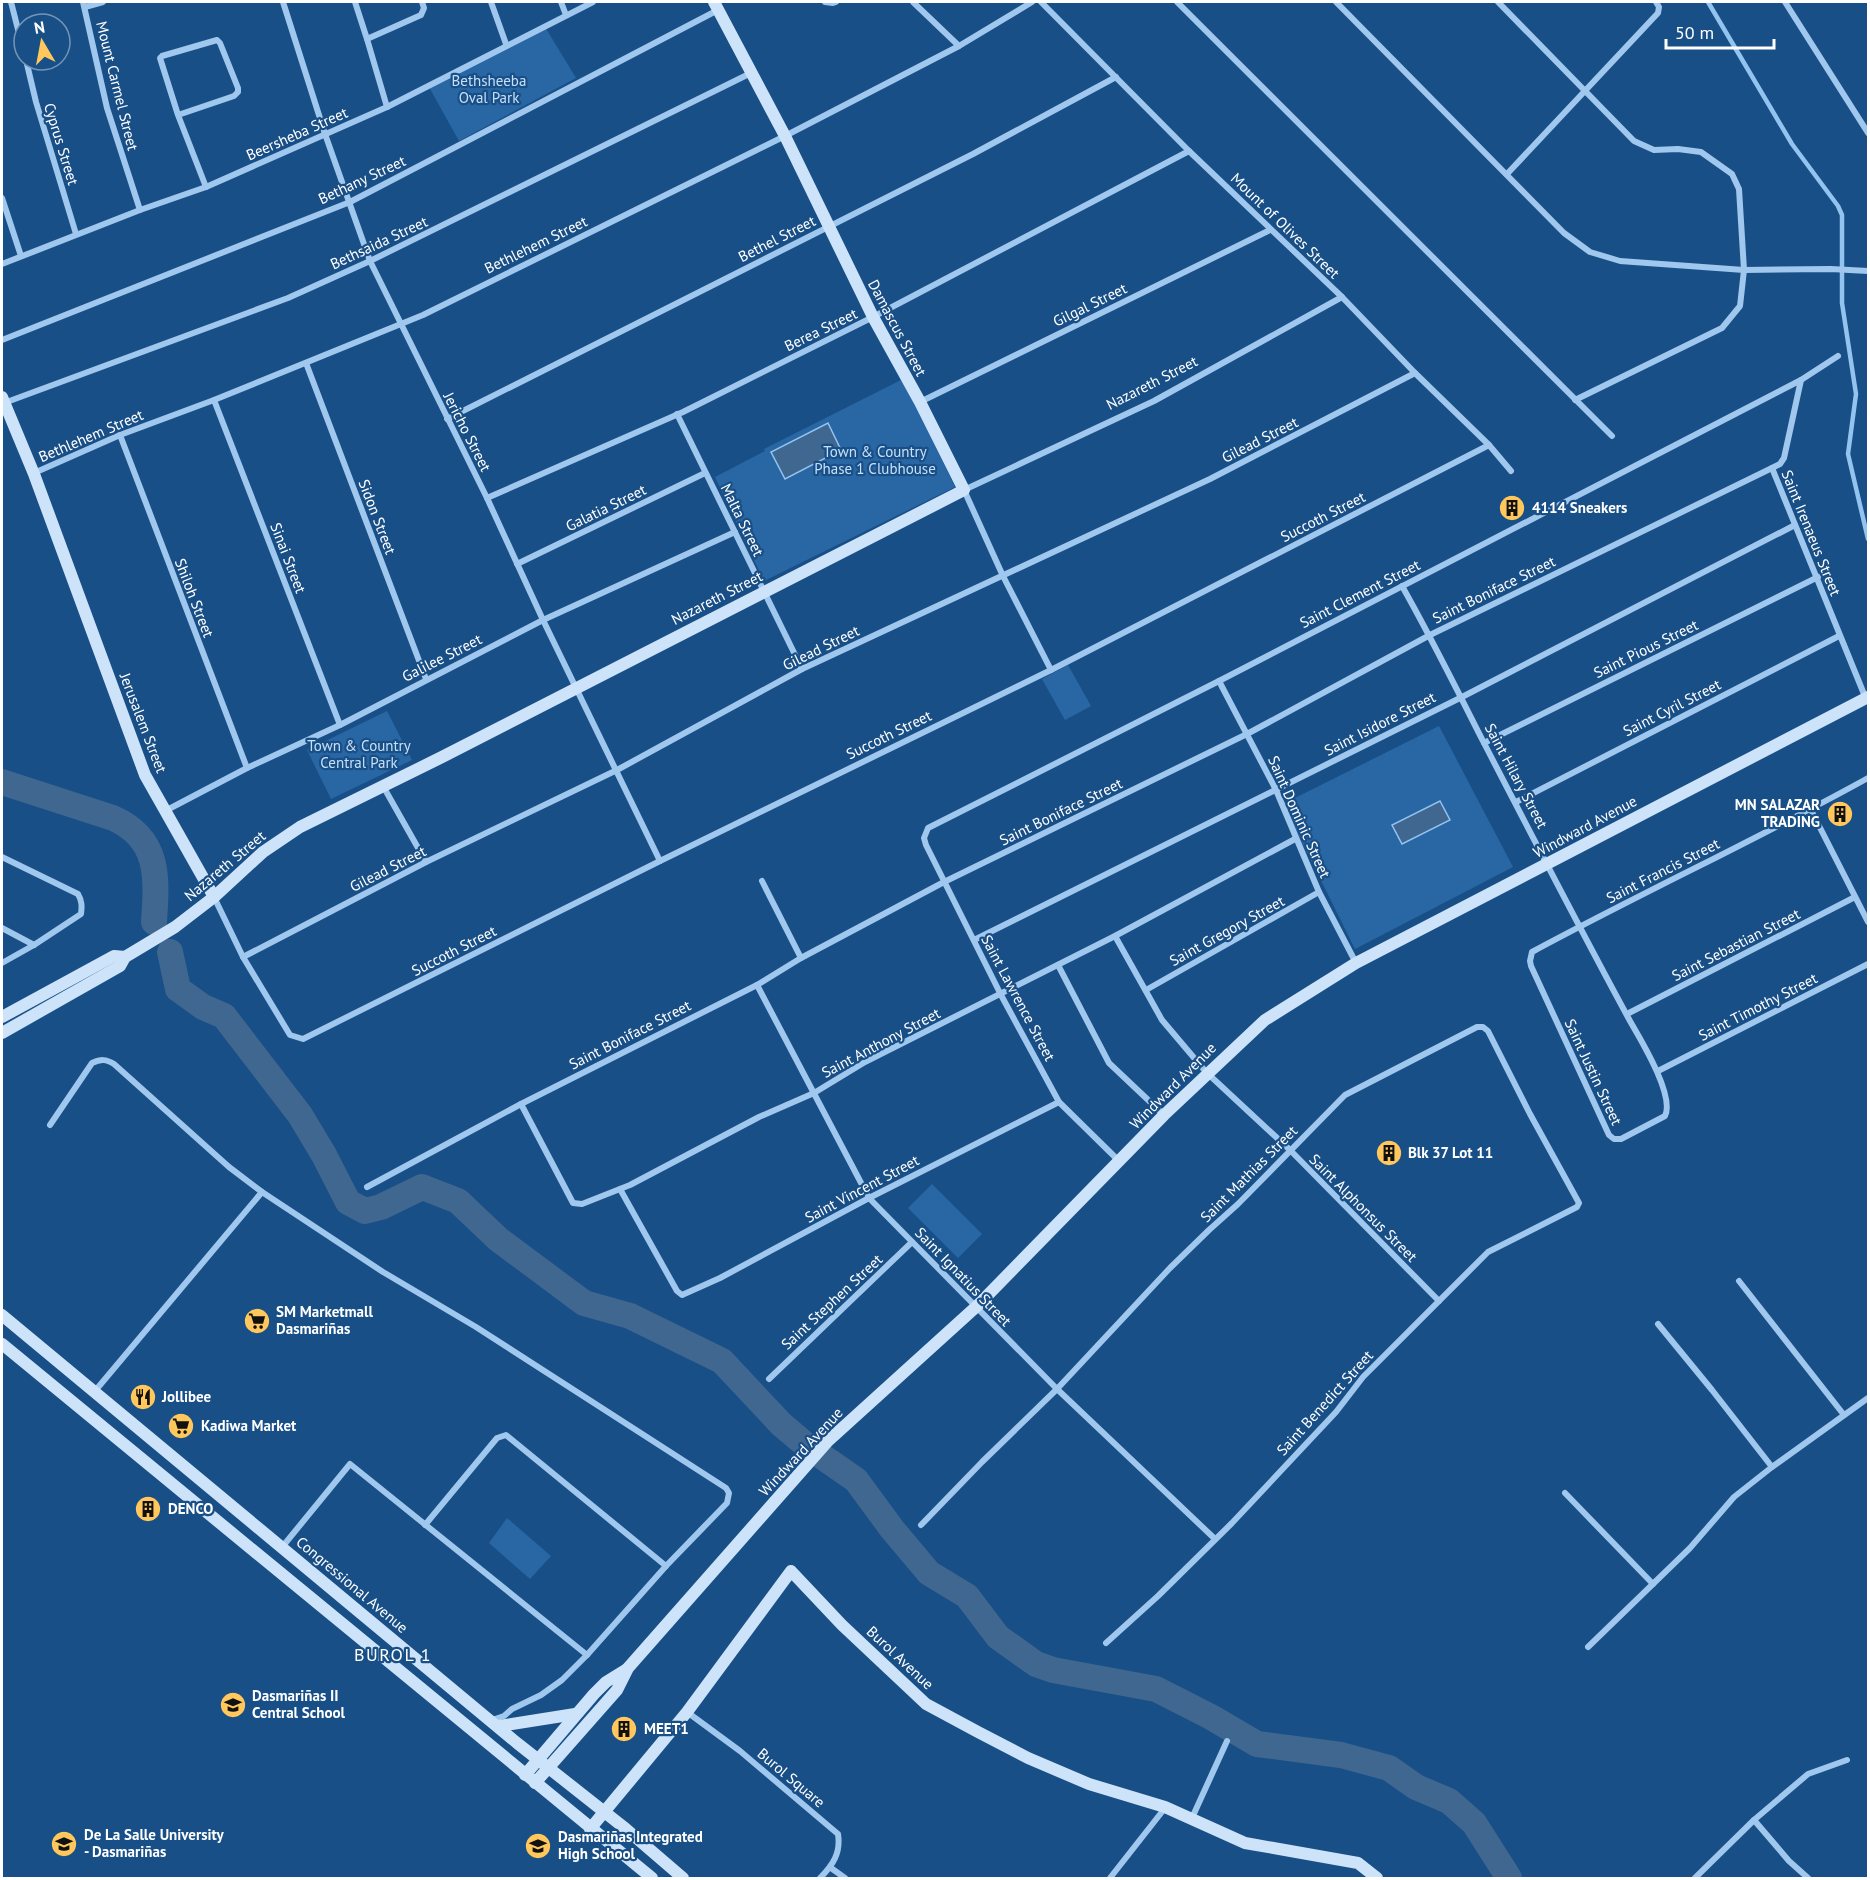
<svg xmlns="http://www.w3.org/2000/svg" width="1870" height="1880" font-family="'PT Sans',sans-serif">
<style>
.green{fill:#2967a4}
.water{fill:#3f6790;stroke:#93c3ef;stroke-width:1.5}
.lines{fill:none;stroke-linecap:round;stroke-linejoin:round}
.stream{stroke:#93c3ef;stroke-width:4.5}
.river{stroke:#3f6790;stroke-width:26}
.street{stroke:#a0c7ed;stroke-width:6}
.secondary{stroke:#cde3f9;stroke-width:12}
.labels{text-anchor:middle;stroke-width:4.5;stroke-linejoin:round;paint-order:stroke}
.park-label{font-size:15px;fill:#c6e0f9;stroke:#194f87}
.street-label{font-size:15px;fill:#fff;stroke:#194f87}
.poi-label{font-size:15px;font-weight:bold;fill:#fff;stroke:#194f87;text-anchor:start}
.quarter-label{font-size:18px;letter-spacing:1.5px;fill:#fff;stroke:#194f87}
</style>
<rect width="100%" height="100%" fill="#194f87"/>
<g class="green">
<polygon points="545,27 576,78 459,141 429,87"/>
<polygon points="903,379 955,487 764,581 715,477 765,451 764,449"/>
<polygon points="1068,665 1091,706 1065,720 1042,679"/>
<polygon points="387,711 412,760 331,799 307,750"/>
<polygon points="1439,726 1513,867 1355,949 1283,804"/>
<polygon points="932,1184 982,1234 958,1258 908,1208"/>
<polygon points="507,1518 551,1556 530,1579 489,1543"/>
</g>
<g class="water">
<polygon points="828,423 841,450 785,479 771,452"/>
<polygon points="1440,801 1450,820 1402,844 1392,825"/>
</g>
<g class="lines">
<polyline class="stream" points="1708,2 1792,144 1838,206 1842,215 1842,303 1856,394 1848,454 1868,539"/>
<g class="river">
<path d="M 2,782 L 113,818 C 160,839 157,877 154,922"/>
<polyline points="170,952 178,989 203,1007 224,1016 300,1115 324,1155 348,1202 365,1211 381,1207 422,1187 458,1201 498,1239 584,1303 630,1316 722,1361 781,1424 807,1446 856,1480 892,1529 929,1573 967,1596 998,1637 1036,1664 1053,1670 1156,1689 1211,1717 1257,1744 1341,1755 1389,1768 1416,1787 1449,1801 1474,1823 1509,1878"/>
</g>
<g class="street">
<polyline points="11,2 24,53"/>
<polyline points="83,2 107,108 140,210"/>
<polyline points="283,2 325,134 370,261 487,498 543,620 660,861"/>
<polyline points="355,2 367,39 421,15 424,8 422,2"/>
<polyline points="491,2 506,44"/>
<polyline points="561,2 566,15"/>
<polyline points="825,2 833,3 836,2"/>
<polyline points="913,2 959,46"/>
<polyline points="1041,2 1189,151 1342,297 1415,373 1489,445 1511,471"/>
<polyline points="1177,2 1612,436"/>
<polyline points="1336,2 1564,233 1590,252 1620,261 1744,270 1831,269 1868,271"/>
<polyline points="1498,2 1634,141 1654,150 1678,149 1701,152 1732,174 1739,189 1744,270 1740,306 1722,328 1575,400"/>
<polyline points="1785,2 1868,133"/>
<polyline points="85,7 103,2"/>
<polyline points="367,39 387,107"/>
<polyline points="26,60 36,102 76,234"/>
<polyline points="178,115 234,96 238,92 238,88 220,43 217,40 162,56 160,58 178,115 206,187"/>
<polyline points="1507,174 1658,13 1659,7 1656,2"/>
<polyline points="2,198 21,256"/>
<polyline points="2,264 140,210 206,187 387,107 593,2"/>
<polyline points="2,340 350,202 718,10"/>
<polyline points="1838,356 1801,380 1784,458 1780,464 1772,468 1866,699"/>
<polyline points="306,363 426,679"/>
<polyline points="214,400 340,725"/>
<polyline points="920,402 1270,230"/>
<polyline points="4,403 288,298 370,261 751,73"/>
<polyline points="677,414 802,669"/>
<polyline points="447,419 973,154 1116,77"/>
<polyline points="120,435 247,768"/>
<polyline points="34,473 120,435 214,400 423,315 785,136 959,46 1032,2"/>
<polyline points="487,498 683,412 873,317 1189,151"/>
<polyline points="517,564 705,473"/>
<path d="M 1402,586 C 1431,637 1457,690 1484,743 C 1532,836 1580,929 1630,1021 C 1641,1040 1675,1096 1665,1116 L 1621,1139 L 1614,1139 L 1609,1135 L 1531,966 L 1530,961 L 1532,952 C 1643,892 1758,839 1868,778"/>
<polyline points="1051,670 1003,576 964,490 1154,401 1342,297"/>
<polyline points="1219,681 1276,790 1319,892 1356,963"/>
<polyline points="1484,743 1818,577"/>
<polyline points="383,786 426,862"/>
<polyline points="1516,802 1839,636"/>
<polyline points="1811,810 1868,922"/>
<polyline points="165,811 247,768 340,725 543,620 735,532"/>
<path d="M 2,857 L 78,894 C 82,901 82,906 81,914 L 34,945 L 2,963"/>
<polyline points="762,881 801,958"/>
<polyline points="214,897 243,957 290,1035 303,1039 660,861 1051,670 1489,445"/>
<polyline points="2,928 34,945"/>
<polyline points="1115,936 1162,1020 1206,1072 1290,1150 1439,1301"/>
<polyline points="974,940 1462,697 1795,525"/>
<polyline points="243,957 426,862 617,770 802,669 1210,479 1415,373"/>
<polyline points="1058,965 1109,1063 1164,1115"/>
<polyline points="757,985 869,1198 1057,1389 1215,1539"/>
<polyline points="1146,990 1319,892"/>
<polyline points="1627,1014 1855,897"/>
<polyline points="1658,1071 1868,964"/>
<polyline points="521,1104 573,1203 582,1204 630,1185 759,1117 814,1093 865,1062 1115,936 1295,839"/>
<path d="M 50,1125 L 92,1063 C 101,1059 106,1059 114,1064 L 229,1167 L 262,1192 L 383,1272 L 476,1327 L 726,1488 L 729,1493 L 727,1503 L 666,1566 L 587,1655 L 562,1680 L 541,1695 L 512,1709 L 504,1716 L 492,1720"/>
<polyline points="1119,1161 1059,1102 1001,995 926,845 924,838 928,828 1219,681 1801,380"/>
<polyline points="367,1187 521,1104 757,985 801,958 944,882 1247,734 1430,635 1772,468"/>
<polyline points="620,1189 677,1291 682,1295 720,1278 869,1198 1059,1102"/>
<polyline points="1739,1281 1844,1415"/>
<polyline points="1658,1324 1712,1390 1772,1467"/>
<polyline points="769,1379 912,1242"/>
<polyline points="95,1391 262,1192"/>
<polyline points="1565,1493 1653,1584"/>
<polyline points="425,1525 497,1438 506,1435 666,1566"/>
<polyline points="921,1525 982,1462 1057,1389 1170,1268 1209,1230 1238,1204 1345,1095 1477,1027 1483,1027 1488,1031 1530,1114 1579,1203 1577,1207 1488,1252 1363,1377 1336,1412 1232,1523 1158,1596 1106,1643"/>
<polyline points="283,1546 350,1464 587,1655"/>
<polyline points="1588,1647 1690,1548 1734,1497 1772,1467 1868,1398"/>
<path d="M 687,1712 L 740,1751 L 838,1834 C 841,1853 833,1865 820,1878"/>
<polyline points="1192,1818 1227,1741"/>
<polyline points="1754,1820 1789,1861 1808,1878"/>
<polyline points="831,1868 845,1878"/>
<polyline points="1110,1878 1165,1808"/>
<polyline points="1695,1878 1754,1820 1808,1774 1847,1760"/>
</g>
<g class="secondary">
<polyline points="2,397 34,474 145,775 214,897"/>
<polyline points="2,1017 114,956 125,957"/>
<polyline points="2,1033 120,966 125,957 175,927 214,897 263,852 300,827 442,757 964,490 920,402 873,317 785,136 714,2"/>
<polyline points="2,1315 517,1743 626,1829 683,1878"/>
<polyline points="2,1344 652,1878"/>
<polyline points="499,1726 575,1714"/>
<polyline points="525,1775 594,1694 606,1682 627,1669"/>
<polyline points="535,1783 617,1690 628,1668 828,1441 977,1306 1164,1115 1265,1020 1356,963 1868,697"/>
<polyline points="590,1829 687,1712 791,1571 842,1625 926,1704 978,1732 1028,1758 1089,1784 1165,1807 1245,1843 1358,1863 1377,1878"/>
</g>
</g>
<defs>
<g id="building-disc" transform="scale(1.35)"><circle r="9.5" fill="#ffc75c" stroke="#194f87"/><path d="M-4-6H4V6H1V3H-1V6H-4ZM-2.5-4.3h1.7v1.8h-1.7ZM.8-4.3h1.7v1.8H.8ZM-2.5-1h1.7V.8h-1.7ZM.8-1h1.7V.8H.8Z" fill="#111"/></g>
<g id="supermarket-disc" transform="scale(1.35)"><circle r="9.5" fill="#ffc75c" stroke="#194f87"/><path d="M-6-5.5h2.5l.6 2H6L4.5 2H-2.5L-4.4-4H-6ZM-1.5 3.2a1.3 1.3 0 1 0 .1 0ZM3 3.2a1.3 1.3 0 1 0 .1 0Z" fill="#111"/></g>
<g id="restaurant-disc" transform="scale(1.35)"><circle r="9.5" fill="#ffc75c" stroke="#194f87"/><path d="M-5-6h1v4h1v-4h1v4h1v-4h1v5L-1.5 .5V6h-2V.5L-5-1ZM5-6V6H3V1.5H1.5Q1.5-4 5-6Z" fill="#111"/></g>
<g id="school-disc" transform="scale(1.35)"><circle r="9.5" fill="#ffc75c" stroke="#194f87"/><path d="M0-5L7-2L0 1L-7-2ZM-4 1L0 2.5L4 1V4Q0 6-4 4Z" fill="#111"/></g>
<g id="university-disc" transform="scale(1.35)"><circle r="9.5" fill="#ffc75c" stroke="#194f87"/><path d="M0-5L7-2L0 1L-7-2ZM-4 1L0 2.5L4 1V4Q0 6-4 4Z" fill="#111"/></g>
</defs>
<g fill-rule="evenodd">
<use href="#building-disc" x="1512" y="508"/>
<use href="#building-disc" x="1840" y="814"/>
<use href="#building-disc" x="1389" y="1153"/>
<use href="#supermarket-disc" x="257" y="1321"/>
<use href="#restaurant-disc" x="143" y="1397"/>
<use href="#supermarket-disc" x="181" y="1426"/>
<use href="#building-disc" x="148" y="1509"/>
<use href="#school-disc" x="233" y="1705"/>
<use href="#building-disc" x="624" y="1729"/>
<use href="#university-disc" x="64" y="1844"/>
<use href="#school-disc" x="538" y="1846"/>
</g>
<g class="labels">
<g class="park-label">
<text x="489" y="86">Bethsheeba<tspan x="489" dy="17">Oval Park</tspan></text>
<text x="875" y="457">Town &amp; Country<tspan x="875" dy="17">Phase 1 Clubhouse</tspan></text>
<text x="359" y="751">Town &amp; Country<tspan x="359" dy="17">Central Park</tspan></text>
</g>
<g class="street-label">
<text transform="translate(117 86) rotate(76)" y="5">Mount Carmel Street</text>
<text transform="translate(297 134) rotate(-24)" y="5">Beersheba Street</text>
<text transform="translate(61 144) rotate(73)" y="5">Cyprus Street</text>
<text transform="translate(362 180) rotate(-25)" y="5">Bethany Street</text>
<text transform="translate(1285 226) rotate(44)" y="5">Mount of Olives Street</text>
<text transform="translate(777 239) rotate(-27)" y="5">Bethel Street</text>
<text transform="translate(379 243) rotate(-25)" y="5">Bethsaida Street</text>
<text transform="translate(536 245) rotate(-26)" y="5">Bethlehem Street</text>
<text transform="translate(1090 305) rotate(-26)" y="5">Gilgal Street</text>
<text transform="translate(897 328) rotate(62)" y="5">Damascus Street</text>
<text transform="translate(821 330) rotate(-26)" y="5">Berea Street</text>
<text transform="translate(1152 383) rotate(-27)" y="5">Nazareth Street</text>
<text transform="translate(467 432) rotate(63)" y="5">Jericho Street</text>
<text transform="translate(91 436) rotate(-23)" y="5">Bethlehem Street</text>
<text transform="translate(1260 440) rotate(-27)" y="5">Gilead Street</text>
<text transform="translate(606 508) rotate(-26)" y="5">Galatia Street</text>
<text transform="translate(377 517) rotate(69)" y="5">Sidon Street</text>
<text transform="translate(1323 517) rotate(-27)" y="5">Succoth Street</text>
<text transform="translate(742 520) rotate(64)" y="5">Malta Street</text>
<text transform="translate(1811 533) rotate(68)" y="5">Saint Irenaeus Street</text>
<text transform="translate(288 558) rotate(69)" y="5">Sinai Street</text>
<text transform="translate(1494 590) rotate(-26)" y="5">Saint Boniface Street</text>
<text transform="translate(1360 594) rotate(-27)" y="5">Saint Clement Street</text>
<text transform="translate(194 598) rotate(69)" y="5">Shiloh Street</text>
<text transform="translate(717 598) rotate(-27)" y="5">Nazareth Street</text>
<text transform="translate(821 648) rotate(-26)" y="5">Gilead Street</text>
<text transform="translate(1646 649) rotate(-26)" y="5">Saint Pious Street</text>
<text transform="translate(442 658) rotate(-27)" y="5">Galilee Street</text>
<text transform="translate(1672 708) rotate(-27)" y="5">Saint Cyril Street</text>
<text transform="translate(143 723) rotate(69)" y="5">Jerusalem Street</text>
<text transform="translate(1380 724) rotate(-27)" y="5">Saint Isidore Street</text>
<text transform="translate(889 735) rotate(-26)" y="5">Succoth Street</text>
<text transform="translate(1516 776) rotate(62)" y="5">Saint Hilary Street</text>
<text transform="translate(1061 812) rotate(-26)" y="5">Saint Boniface Street</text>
<text transform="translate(1299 817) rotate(66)" y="5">Saint Dominic Street</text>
<text transform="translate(1585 827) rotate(-28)" y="5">Windward Avenue</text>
<text transform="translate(225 866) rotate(-40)" y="5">Nazareth Street</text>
<text transform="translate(388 869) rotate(-27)" y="5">Gilead Street</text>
<text transform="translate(1663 871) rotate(-27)" y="5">Saint Francis Street</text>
<text transform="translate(1227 931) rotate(-29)" y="5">Saint Gregory Street</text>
<text transform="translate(1736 945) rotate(-27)" y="5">Saint Sebastian Street</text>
<text transform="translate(454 951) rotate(-27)" y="5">Succoth Street</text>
<text transform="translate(1018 998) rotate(62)" y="5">Saint Lawrence Street</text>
<text transform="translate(1758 1007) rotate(-27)" y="5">Saint Timothy Street</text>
<text transform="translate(630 1035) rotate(-27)" y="5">Saint Boniface Street</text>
<text transform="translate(881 1043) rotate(-28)" y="5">Saint Anthony Street</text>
<text transform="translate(1593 1072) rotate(65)" y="5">Saint Justin Street</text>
<text transform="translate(1173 1086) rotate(-45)" y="5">Windward Avenue</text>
<text transform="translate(1249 1174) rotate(-45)" y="5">Saint Mathias Street</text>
<text transform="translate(862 1189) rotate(-28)" y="5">Saint Vincent Street</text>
<text transform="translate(1363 1208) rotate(45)" y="5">Saint Alphonsus Street</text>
<text transform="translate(963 1277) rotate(46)" y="5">Saint Ignatius Street</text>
<text transform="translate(832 1302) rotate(-43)" y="5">Saint Stephen Street</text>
<text transform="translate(1325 1403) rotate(-48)" y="5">Saint Benedict Street</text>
<text transform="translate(801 1452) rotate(-47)" y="5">Windward Avenue</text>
<text transform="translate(352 1585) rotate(40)" y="5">Congressional Avenue</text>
<text transform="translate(900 1658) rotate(43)" y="5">Burol Avenue</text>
<text transform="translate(791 1778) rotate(40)" y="5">Burol Square</text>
</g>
<g class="poi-label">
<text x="1532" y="513">4114 Sneakers</text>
<text x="1820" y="810" text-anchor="end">MN SALAZAR<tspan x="1820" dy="17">TRADING</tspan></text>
<text x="1408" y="1158">Blk 37 Lot 11</text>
<text x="276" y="1317">SM Marketmall<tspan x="276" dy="17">Dasmariñas</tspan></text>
<text x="162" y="1402">Jollibee</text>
<text x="201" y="1431">Kadiwa Market</text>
<text x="168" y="1514">DENCO</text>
<text x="252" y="1701">Dasmariñas II<tspan x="252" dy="17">Central School</tspan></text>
<text x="644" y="1734">MEET1</text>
<text x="84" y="1840">De La Salle University<tspan x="84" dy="17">- Dasmariñas</tspan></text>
<text x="558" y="1842">Dasmariñas Integrated<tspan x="558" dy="17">High School</tspan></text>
</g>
<g class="quarter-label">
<text x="393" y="1661">BUROL 1</text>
</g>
</g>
<rect width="1870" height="1880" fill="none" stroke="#ffffff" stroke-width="6"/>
<g transform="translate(42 42) rotate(350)"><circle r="28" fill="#194f87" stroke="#7595b7" stroke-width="1.5"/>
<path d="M0-4.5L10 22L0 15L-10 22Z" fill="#ffc75c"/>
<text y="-9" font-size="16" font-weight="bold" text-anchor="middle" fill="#ffffff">N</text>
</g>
<path d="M1666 39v9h108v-9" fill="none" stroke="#ffffff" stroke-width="3"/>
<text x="1675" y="39" font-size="18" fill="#ffffff" stroke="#194f87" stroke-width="4.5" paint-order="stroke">50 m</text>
</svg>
